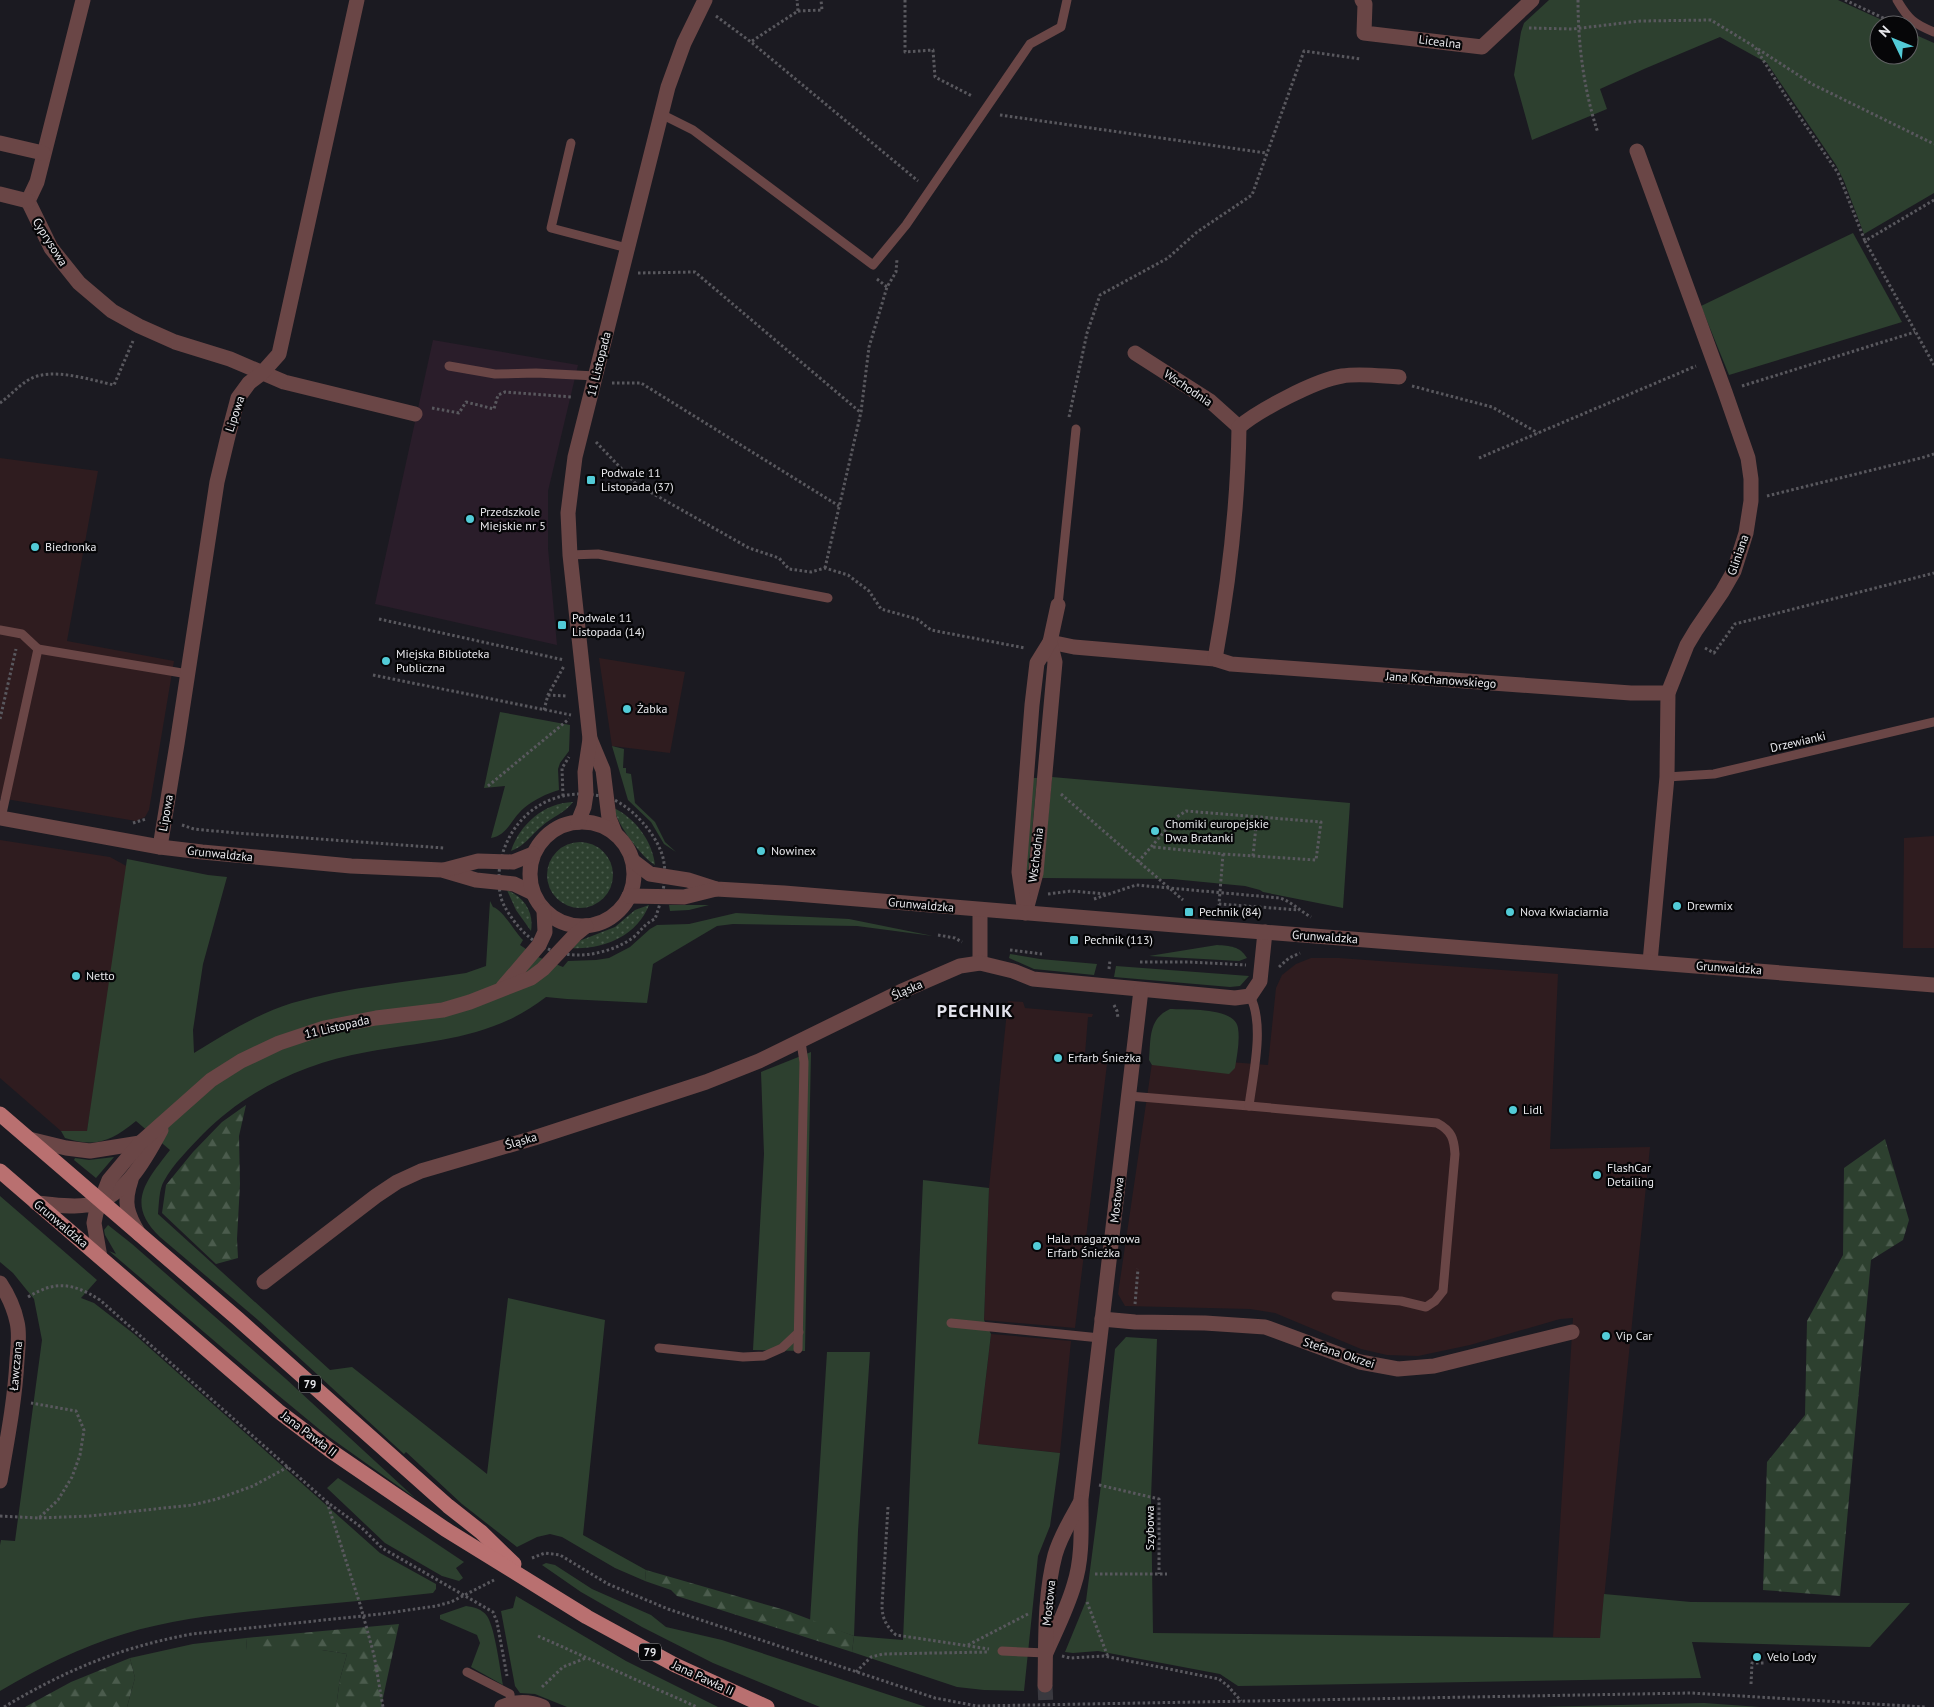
<svg xmlns="http://www.w3.org/2000/svg" width="1934" height="1707" font-family="'PT Sans',sans-serif">
<style>
.commercial{fill:#2f1c1f}
.education{fill:#2a1d2a}
.green{fill:#2d402f}
.forest{fill:url(#forest-firs)}
.garden{fill:url(#garden-dots)}
.lines{fill:none;stroke-linecap:round;stroke-linejoin:round}
.minor-tunnel{stroke:#3a393f;stroke-width:15;stroke-dasharray:15 8;stroke-linecap:butt}
.path{stroke:#59585e;stroke-width:3;stroke-dasharray:2.5 2.5;stroke-linecap:butt}
.service{stroke:#6a4646;stroke-width:9}
.minor{stroke:#6a4646;stroke-width:15}
.tertiary{stroke:#6a4646;stroke-width:15}
.primary{stroke:#b97070;stroke-width:15}
.poi-dot{fill:#52cbd7;stroke:#060608;stroke-width:2}
.labels{text-anchor:middle;stroke-width:4.5;stroke-linejoin:round;paint-order:stroke}
.shield{fill:#060608;stroke:#a4a4a8;stroke-width:1}
.shield-label{font-size:11px;font-weight:bold;fill:#e8e8ec}
.street-label{font-size:12px;fill:#e8e8ec;stroke:#060608}
.poi-label{font-size:12px;fill:#e8e8ec;stroke:#060608;text-anchor:start}
.district-label{font-size:18px;font-weight:bold;letter-spacing:1px;fill:#e1e1ea;stroke:#060608}
</style>
<defs>
<pattern id="forest-firs" width="22" height="20" patternUnits="userSpaceOnUse" patternTransform="scale(1.25)"><rect width="22" height="20" fill="#2d402f"/><path d="M5 1l3.5 6h-7zM16 11l3.5 6h-7z" fill="#4b5c4d"/></pattern>
<pattern id="garden-dots" width="8" height="8" patternUnits="userSpaceOnUse" patternTransform="scale(1.25)"><rect width="8" height="8" fill="#2d402f"/><path d="M2 2h.1M6 6h.1" fill="none" stroke="#4b5c4d" stroke-width="1.8" stroke-linecap="round"/></pattern>
</defs>
<rect width="100%" height="100%" fill="#1b1a21"/>
<g class="commercial">
<polygon points="0,458 98,471 67,641 174,661 149,810 145,817 136,821 0,798"/>
<polygon points="599,658 685,672 670,753 612,746"/>
<polygon points="1934,836 1934,948 1903,948 1904,838"/>
<polygon points="0,840 110,857 130,868 87,1131 61,1131 0,1078"/>
<polygon points="1311,958 1339,958 1558,974 1550,1149 1650,1147 1600,1638 1553,1637 1573,1318 1560,1319 1470,1345 1418,1356 1387,1355 1361,1349 1275,1313 1250,1309 1125,1306 1118,1294 1153,1056 1268,1065 1276,988 1282,975 1296,964"/>
<polygon points="1008,1001 1023,1002 1025,1008 1093,1014 1092,1017 1088,1017 1085,1054 1108,1056 1075,1328 984,1320 989,1188"/>
<polygon points="991,1334 1071,1341 1060,1453 978,1444"/>
</g>
<polygon class="education" points="433,340 578,365 548,491 548,548 557,645 375,604"/>
<g class="green">
<polygon points="1549,0 1838,0 1893,25 1879,25 1879,55 1909,55 1909,32 1934,43 1934,193 1864,234 1844,181 1836,165 1767,63 1720,37 1644,69 1600,89 1607,109 1532,140 1514,75 1521,32 1524,23"/>
<polygon points="1853,233 1902,322 1729,375 1701,306"/>
<path d="M 500,712 L 570,725 L 569,751 L 560,763 L 558,769 L 559,790 C 546,794 535,799 524,808 C 511,819 508,835 491,838 L 505,786 L 484,788 Z"/>
<polygon points="612,746 624,749 623,768 626,768 626,773 631,774 635,803 655,822 665,842 676,852 664,844 651,822 628,800"/>
<polygon points="1052,777 1350,803 1343,908 1263,892 1260,890 1245,886 1172,879 1042,878"/>
<polygon points="1033,778 1037,778 1028,875 1024,876"/>
<path d="M 127,859 L 208,875 L 227,877 L 203,964 L 193,1030 L 194,1053 C 225,1034 257,1014 292,1003 C 348,987 408,982 466,973 L 486,966 L 490,901 L 493,907 C 503,910 514,931 523,940 L 520,945 L 538,957 L 563,967 L 568,961 L 596,960 L 609,958 L 630,947 L 650,929 L 657,925 L 689,924 L 736,913 L 849,919 L 933,936 L 857,926 L 733,924 L 717,926 L 653,964 L 647,1003 L 567,999 L 546,997 C 491,1040 432,1040 367,1052 C 305,1063 248,1089 203,1134 C 190,1148 173,1164 164,1181 C 159,1189 159,1204 158,1214 L 330,1370 L 352,1367 L 487,1474 L 508,1298 L 605,1320 L 583,1535 L 646,1570 L 645,1581 L 615,1568 L 562,1537 L 550,1534 L 537,1537 L 517,1547 L 462,1504 L 406,1452 L 404,1454 L 258,1320 L 160,1237 C 125,1204 146,1181 170,1150 L 136,1121 C 111,1141 97,1148 65,1138 L 61,1131 L 87,1131 Z"/>
<polygon points="669,905 709,905 689,910 670,911"/>
<path d="M 1217,945 C 1230,946 1240,946 1247,958 L 1239,961 L 1149,956 Z"/>
<polygon points="1010,954 1040,959 1097,964 1094,975 1034,969 1009,958"/>
<polygon points="1116,966 1249,976 1240,986 1230,987 1114,977"/>
<path d="M 1170,1009 C 1187,1010 1235,1007 1238,1028 C 1240,1041 1237,1055 1235,1068 L 1229,1074 L 1152,1065 L 1149,1060 C 1151,1039 1148,1019 1170,1009 Z"/>
<polygon points="811,1052 805,1351 753,1350 764,1154 761,1072"/>
<polygon points="114,1157 96,1178 74,1160 75,1158 89,1160"/>
<polygon points="923,1180 989,1188 984,1320 991,1334 978,1444 1060,1453 1050,1526 1038,1556 1024,1691 984,1690 957,1687 852,1652 854,1636 810,1621 827,1352 870,1352 858,1531 854,1636 903,1640"/>
<path d="M 0,1196 L 97,1280 L 81,1298 L 94,1303 L 134,1334 L 380,1553 L 436,1584 L 436,1589 L 433,1593 C 386,1598 340,1603 293,1607 C 236,1613 178,1617 124,1634 C 80,1647 39,1668 0,1691 L 0,1545 L 1,1540 L 15,1541 L 42,1340 L 34,1299 L 13,1273 L 0,1262 Z"/>
<polygon points="108,1225 132,1244 286,1379 415,1498 325,1434 273,1391 109,1251 116,1254 105,1235 104,1230"/>
<polygon points="1126,1337 1157,1339 1151,1498 1153,1633 1600,1638 1604,1594 1691,1602 1910,1603 1870,1647 1692,1642 1701,1678 1238,1686 1220,1674 1098,1651 1073,1653 1065,1652 1086,1601 1100,1493 1115,1349"/>
<polygon points="338,1478 464,1562 456,1568 463,1578 459,1581 442,1576 385,1543 327,1488"/>
<polygon points="546,1563 555,1565 592,1589 651,1615 666,1627 722,1640 926,1707 820,1707 713,1663 642,1627 581,1592 542,1565"/>
<polygon points="516,1596 626,1661 718,1707 567,1707 535,1694 520,1693 515,1686 501,1611 513,1608"/>
<path d="M 466,1606 C 474,1607 482,1609 487,1616 C 495,1628 500,1669 503,1685 L 471,1667 L 480,1643 L 477,1635 L 440,1619 L 440,1615 Z"/>
<polygon points="246,1638 247,1650 322,1650 347,1654 340,1679 336,1707 127,1707 135,1678 130,1658 193,1644"/>
<polygon points="1704,1703 1760,1707 1536,1707"/>
</g>
<g class="forest">
<polygon points="246,1105 239,1136 240,1184 237,1239 238,1258 216,1264 162,1213 166,1185 193,1152 222,1122"/>
<polygon points="1885,1139 1909,1220 1903,1240 1871,1260 1840,1596 1763,1590 1767,1462 1805,1415 1807,1321 1843,1255 1844,1168"/>
<polygon points="646,1570 785,1610 854,1636 852,1652 677,1596 671,1590 645,1581"/>
<polygon points="399,1624 381,1707 336,1707 340,1679 347,1654 322,1650 247,1650 246,1638"/>
<polygon points="130,1658 135,1678 127,1707 25,1707 71,1682"/>
</g>
<g class="garden">
<path d="M 573,802 C 565,813 552,817 542,826 C 531,835 525,846 511,851 C 520,824 544,803 573,802 Z"/>
<path d="M 614,808 C 636,819 652,841 655,865 C 642,858 616,823 614,808 Z"/>
<circle cx="580" cy="875" r="33"/>
<path d="M 507,890 C 525,898 534,912 531,931 L 516,910 Z"/>
<path d="M 649,905 C 637,936 603,950 571,948 L 579,941 L 615,927 L 635,910 Z"/>
</g>
<g class="lines">
<polyline class="minor-tunnel" points="1045,1685 1046,1707"/>
<g class="path">
<polyline points="905,0 905,52 933,50 935,77 972,96"/>
<path d="M 1578,0 C 1578,45 1584,91 1598,133"/>
<polyline points="1845,0 1894,23"/>
<polyline points="798,11 822,10 821,0"/>
<polyline points="716,16 751,42 918,181"/>
<polyline points="1529,28 1573,29 1640,21 1711,20 1755,47 1785,95 1838,173 1865,241"/>
<polyline points="752,41 798,11 797,0"/>
<polyline points="1758,49 1812,84 1934,144"/>
<polyline points="1000,115 1266,153"/>
<polyline points="1934,200 1865,241 1934,365"/>
<polyline points="638,273 695,272 860,412"/>
<polyline points="877,279 887,287"/>
<polyline points="612,383 641,383 839,506"/>
<polyline points="1412,386 1492,407 1538,433"/>
<polyline points="1742,386 1915,332"/>
<path d="M 0,403 C 10,396 19,385 30,379 C 52,367 91,380 114,385 L 133,341"/>
<polyline points="432,408 459,413 466,402 494,409 498,395 505,392 572,397"/>
<polyline points="1069,417 1087,333 1100,295 1168,258 1197,232 1252,195 1304,51 1361,59"/>
<polyline points="596,442 636,484 749,548 779,558 789,569 811,572 825,568 848,575 869,591 881,609 917,619 931,630 1025,648"/>
<polyline points="1479,458 1696,366"/>
<polyline points="1767,496 1921,458 1934,454"/>
<polyline points="825,568 861,412 869,347 887,287 896,272 897,259"/>
<polyline points="379,619 564,660"/>
<polyline points="1705,648 1714,653 1735,624 1934,573"/>
<polyline points="373,675 571,715"/>
<polyline points="548,695 567,696"/>
<polyline points="544,710 548,695 564,666"/>
<polyline points="0,719 16,649"/>
<polyline points="488,786 569,719"/>
<path d="M 586,794 C 595,795 604,796 612,799 C 634,808 661,839 664,863 C 667,881 661,902 655,919 C 646,923 642,929 635,936 C 625,944 613,949 601,952 C 566,961 536,950 514,921 C 509,914 504,907 501,898 C 491,854 517,806 563,796 C 570,794 578,794 586,794 Z"/>
<polyline points="1061,794 1183,900"/>
<polyline points="563,796 562,768 569,757"/>
<polyline points="133,823 146,819"/>
<polyline points="182,825 194,829 236,833 444,848"/>
<polyline points="1223,854 1219,904 1299,910"/>
<polyline points="1253,856 1257,816"/>
<polyline points="1138,862 1177,817 1186,811 1321,822 1316,860 1223,854 1152,847"/>
<polyline points="1048,894 1071,891 1106,894"/>
<path d="M 1094,899 L 1136,885 L 1280,898 C 1292,902 1300,911 1311,917"/>
<polyline points="938,935 955,938 962,942"/>
<polyline points="1010,950 1042,954"/>
<polyline points="1140,962 1190,962 1246,965"/>
<polyline points="1279,967 1289,958 1300,953"/>
<polyline points="1109,969 1110,960"/>
<polyline points="1114,1005 1117,1011 1118,1018"/>
<path d="M 28,1297 C 56,1280 73,1283 100,1300 L 327,1502 L 361,1527 L 382,1548 L 493,1612 L 497,1622 L 507,1676"/>
<polyline points="1135,1304 1138,1269"/>
<polyline points="1099,1485 1159,1499 1159,1574"/>
<polyline points="327,1502 360,1604 374,1655 383,1707"/>
<path d="M 888,1507 L 882,1605 C 882,1618 886,1626 896,1635 L 989,1649"/>
<polyline points="0,1516 39,1518 58,1500 72,1477 80,1455 84,1430 76,1411 31,1403"/>
<polyline points="39,1518 90,1516 192,1505 217,1499 253,1486 288,1467"/>
<polyline points="532,1558 545,1553 560,1555 608,1584 668,1609 935,1698 977,1706 1691,1693 1925,1707"/>
<polyline points="1095,1574 1167,1574"/>
<polyline points="1087,1602 1108,1657"/>
<polyline points="538,1636 697,1707"/>
<polyline points="968,1645 1028,1614"/>
<polyline points="1062,1656 1070,1658 1104,1656 1219,1679 1228,1686 1241,1701"/>
<polyline points="856,1672 871,1657 883,1654 989,1652"/>
<polyline points="1751,1684 1752,1663 1764,1663"/>
<polyline points="542,1687 563,1667 586,1658"/>
<path d="M 4,1707 C 66,1670 121,1647 192,1634 L 381,1614 L 436,1606 L 451,1602 L 494,1580"/>
</g>
<g class="service">
<path d="M 1897,0 C 1908,19 1914,24 1934,32"/>
<polyline points="661,114 693,130 873,265 906,225 1030,44 1061,27 1067,0"/>
<polyline points="571,143 551,228 627,248"/>
<polyline points="449,366 495,374 536,373 596,376"/>
<polyline points="570,555 598,554 828,598"/>
<polyline points="1058,605 1076,429"/>
<polyline points="0,630 22,634 38,649 1,818"/>
<polyline points="38,649 188,674"/>
<polyline points="1667,777 1714,774 1934,722"/>
<path d="M 1129,1096 L 1249,1106 C 1253,1074 1265,1025 1250,996"/>
<path d="M 1249,1106 L 1437,1123 C 1452,1131 1454,1139 1455,1154 L 1443,1291 L 1435,1301 L 1426,1307 L 1401,1301 L 1336,1296"/>
<polyline points="951,1323 1100,1338"/>
<polyline points="659,1348 743,1357 764,1356 782,1348 799,1332"/>
<polyline points="798,1349 804,1062 801,1042"/>
<polyline points="1002,1651 1046,1653"/>
<polyline points="467,1672 510,1694 511,1703"/>
</g>
<g class="minor">
<polyline points="83,0 37,182 28,201 51,248 79,283 112,311 139,326 175,342 230,359 284,382 415,414"/>
<polyline points="1362,0 1365,4 1364,33 1482,47 1532,0"/>
<polyline points="0,143 43,153"/>
<polyline points="1637,151 1725,392 1748,458 1751,479 1751,501 1746,533 1734,571 1722,592 1696,630 1687,645 1668,693 1667,777 1650,962"/>
<polyline points="0,194 28,201"/>
<polyline points="1135,353 1210,401 1239,427"/>
<polyline points="1050,642 1074,647 1215,659 1231,664 1631,693 1668,693"/>
<path d="M 1215,659 C 1229,582 1238,504 1239,427 C 1259,410 1316,380 1342,376 C 1360,373 1380,376 1399,377"/>
<polyline points="160,847 177,744 217,482 229,432 238,398 249,383 262,373 279,354 357,0"/>
<polyline points="980,910 980,963"/>
<polyline points="1026,910 1036,873 1055,662 1050,642"/>
<polyline points="1025,913 1019,872 1032,705 1037,663 1050,642 1058,605"/>
<polyline points="264,1282 376,1196 397,1182 421,1171 534,1138 706,1082 759,1061 900,992 960,966 980,963 1013,971 1033,979 1235,998 1250,996 1260,981 1265,932"/>
<path d="M 0,1283 C 8,1295 14,1308 17,1322 C 20,1334 18,1347 17,1360 C 15,1400 7,1441 0,1481"/>
<polyline points="1102,1319 1135,1322 1205,1323 1265,1327 1360,1362 1398,1369 1434,1366 1572,1332"/>
<path d="M 1046,1653 C 1056,1630 1067,1609 1074,1585 C 1083,1558 1081,1527 1081,1499 L 1141,990"/>
<path d="M 1045,1685 C 1046,1642 1044,1597 1055,1555 C 1060,1537 1071,1519 1080,1503"/>
<path d="M 502,1707 C 516,1701 529,1701 543,1707"/>
</g>
<g class="tertiary">
<polyline points="590,739 603,770 609,818 615,833"/>
<polyline points="0,818 160,847 202,852 351,866 442,870 476,880 514,884 533,893"/>
<circle cx="582" cy="874" r="52"/>
<polyline points="578,822 584,807 586,794 585,772 590,739 570,555 568,513 575,457 668,87 684,43 705,0"/>
<polyline points="633,861 650,874 688,880 716,889 784,893 1175,925 1934,985"/>
<polyline points="444,870 478,861 513,862 533,854"/>
<polyline points="629,896 684,897 716,889"/>
<polyline points="503,987 539,945 545,932 544,911"/>
<polyline points="29,1139 66,1148 90,1151 140,1143"/>
<path d="M 131,1180 C 123,1203 127,1214 139,1234"/>
<path d="M 36,1203 C 53,1204 71,1208 87,1205 C 124,1199 145,1160 161,1130"/>
<polyline points="100,1257 94,1223 96,1213 109,1180 140,1143 211,1080 241,1061 279,1043 324,1028 376,1018 443,1010 470,1002 531,978 543,969 575,935 586,926"/>
</g>
<g class="primary">
<polyline points="0,1114 238,1319 448,1506 481,1532 514,1564"/>
<polyline points="0,1171 278,1411 331,1451 445,1529 587,1617 675,1665 767,1707"/>
</g>
</g>
<g class="poi-dot">
<rect x="586" y="475" width="10" height="10" rx="2.5"/>
<circle cx="470" cy="519" r="5"/>
<circle cx="35" cy="547" r="5"/>
<rect x="557" y="620" width="10" height="10" rx="2.5"/>
<circle cx="386" cy="661" r="5"/>
<circle cx="627" cy="709" r="5"/>
<circle cx="1155" cy="831" r="5"/>
<circle cx="761" cy="851" r="5"/>
<circle cx="1677" cy="906" r="5"/>
<rect x="1184" y="907" width="10" height="10" rx="2.5"/>
<circle cx="1510" cy="912" r="5"/>
<rect x="1069" y="935" width="10" height="10" rx="2.5"/>
<circle cx="76" cy="976" r="5"/>
<circle cx="1058" cy="1058" r="5"/>
<circle cx="1513" cy="1110" r="5"/>
<circle cx="1597" cy="1175" r="5"/>
<circle cx="1037" cy="1246" r="5"/>
<circle cx="1606" cy="1336" r="5"/>
<circle cx="1757" cy="1657" r="5"/>
</g>
<g class="labels">
<g class="shield">
<rect x="299" y="1375.5" width="22" height="17" rx="4"/>
<rect x="639" y="1643.5" width="22" height="17" rx="4"/>
</g>
<g class="shield-label">
<text x="310" y="1388">79</text>
<text x="650" y="1656">79</text>
</g>
<g class="street-label">
<text transform="translate(1440 42) rotate(7)" y="4">Licealna</text>
<text transform="translate(50 242) rotate(58)" y="4">Cyprysowa</text>
<text transform="translate(599 364) rotate(-76)" y="4">11 Listopada</text>
<text transform="translate(1188 388) rotate(34)" y="4">Wschodnia</text>
<text transform="translate(235 414) rotate(-72)" y="4">Lipowa</text>
<text transform="translate(1738 555) rotate(-71)" y="4">Gliniana</text>
<text transform="translate(1441 680) rotate(4)" y="4">Jana Kochanowskiego</text>
<text transform="translate(1798 742) rotate(-13)" y="4">Drzewianki</text>
<text transform="translate(166 813) rotate(-80)" y="4">Lipowa</text>
<text transform="translate(220 854) rotate(6)" y="4">Grunwaldzka</text>
<text transform="translate(1036 855) rotate(-83)" y="4">Wschodnia</text>
<text transform="translate(921 905) rotate(5)" y="4">Grunwaldzka</text>
<text transform="translate(1325 937) rotate(4)" y="4">Grunwaldzka</text>
<text transform="translate(1729 968) rotate(4)" y="4">Grunwaldzka</text>
<text transform="translate(907 990) rotate(-24)" y="4">Śląska</text>
<text transform="translate(337 1027) rotate(-13)" y="4">11 Listopada</text>
<text transform="translate(521 1141) rotate(-16)" y="4">Śląska</text>
<text transform="translate(1117 1200) rotate(-83)" y="4">Mostowa</text>
<text transform="translate(61 1224) rotate(40)" y="4">Grunwaldzka</text>
<text transform="translate(1339 1353) rotate(18)" y="4">Stefana Okrzei</text>
<text transform="translate(16 1366) rotate(-85)" y="4">Ławczana</text>
<text transform="translate(309 1434) rotate(37)" y="4">Jana Pawła II</text>
<text transform="translate(1150 1528) rotate(-90)" y="4">Szybowa</text>
<text transform="translate(1049 1603) rotate(-84)" y="4">Mostowa</text>
<text transform="translate(703 1678) rotate(25)" y="4">Jana Pawła II</text>
</g>
<g class="poi-label">
<text x="601" y="477">Podwale 11<tspan x="601" dy="14">Listopada (37)</tspan></text>
<text x="480" y="516">Przedszkole<tspan x="480" dy="14">Miejskie nr 5</tspan></text>
<text x="45" y="551">Biedronka</text>
<text x="572" y="622">Podwale 11<tspan x="572" dy="14">Listopada (14)</tspan></text>
<text x="396" y="658">Miejska Biblioteka<tspan x="396" dy="14">Publiczna</tspan></text>
<text x="637" y="713">Żabka</text>
<text x="1165" y="828">Chomiki europejskie<tspan x="1165" dy="14">Dwa Bratanki</tspan></text>
<text x="771" y="855">Nowinex</text>
<text x="1687" y="910">Drewmix</text>
<text x="1199" y="916">Pechnik (84)</text>
<text x="1520" y="916">Nova Kwiaciarnia</text>
<text x="1084" y="944">Pechnik (113)</text>
<text x="86" y="980">Netto</text>
<text x="1068" y="1062">Erfarb Śnieżka</text>
<text x="1523" y="1114">Lidl</text>
<text x="1607" y="1172">FlashCar<tspan x="1607" dy="14">Detailing</tspan></text>
<text x="1047" y="1243">Hala magazynowa<tspan x="1047" dy="14">Erfarb Śnieżka</tspan></text>
<text x="1616" y="1340">Vip Car</text>
<text x="1767" y="1661">Velo Lody</text>
</g>
<g class="district-label">
<text x="975" y="1017">PECHNIK</text>
</g>
</g>
<g transform="translate(1894 40) rotate(313)"><circle r="24" fill="#060608" stroke="#606063"/>
<path d="M0-4L9 19L0 12L-9 19Z" fill="#52cbd7"/>
<text y="-8" font-size="14" font-weight="bold" text-anchor="middle" fill="#e8e8ec">N</text>
</g>
</svg>
